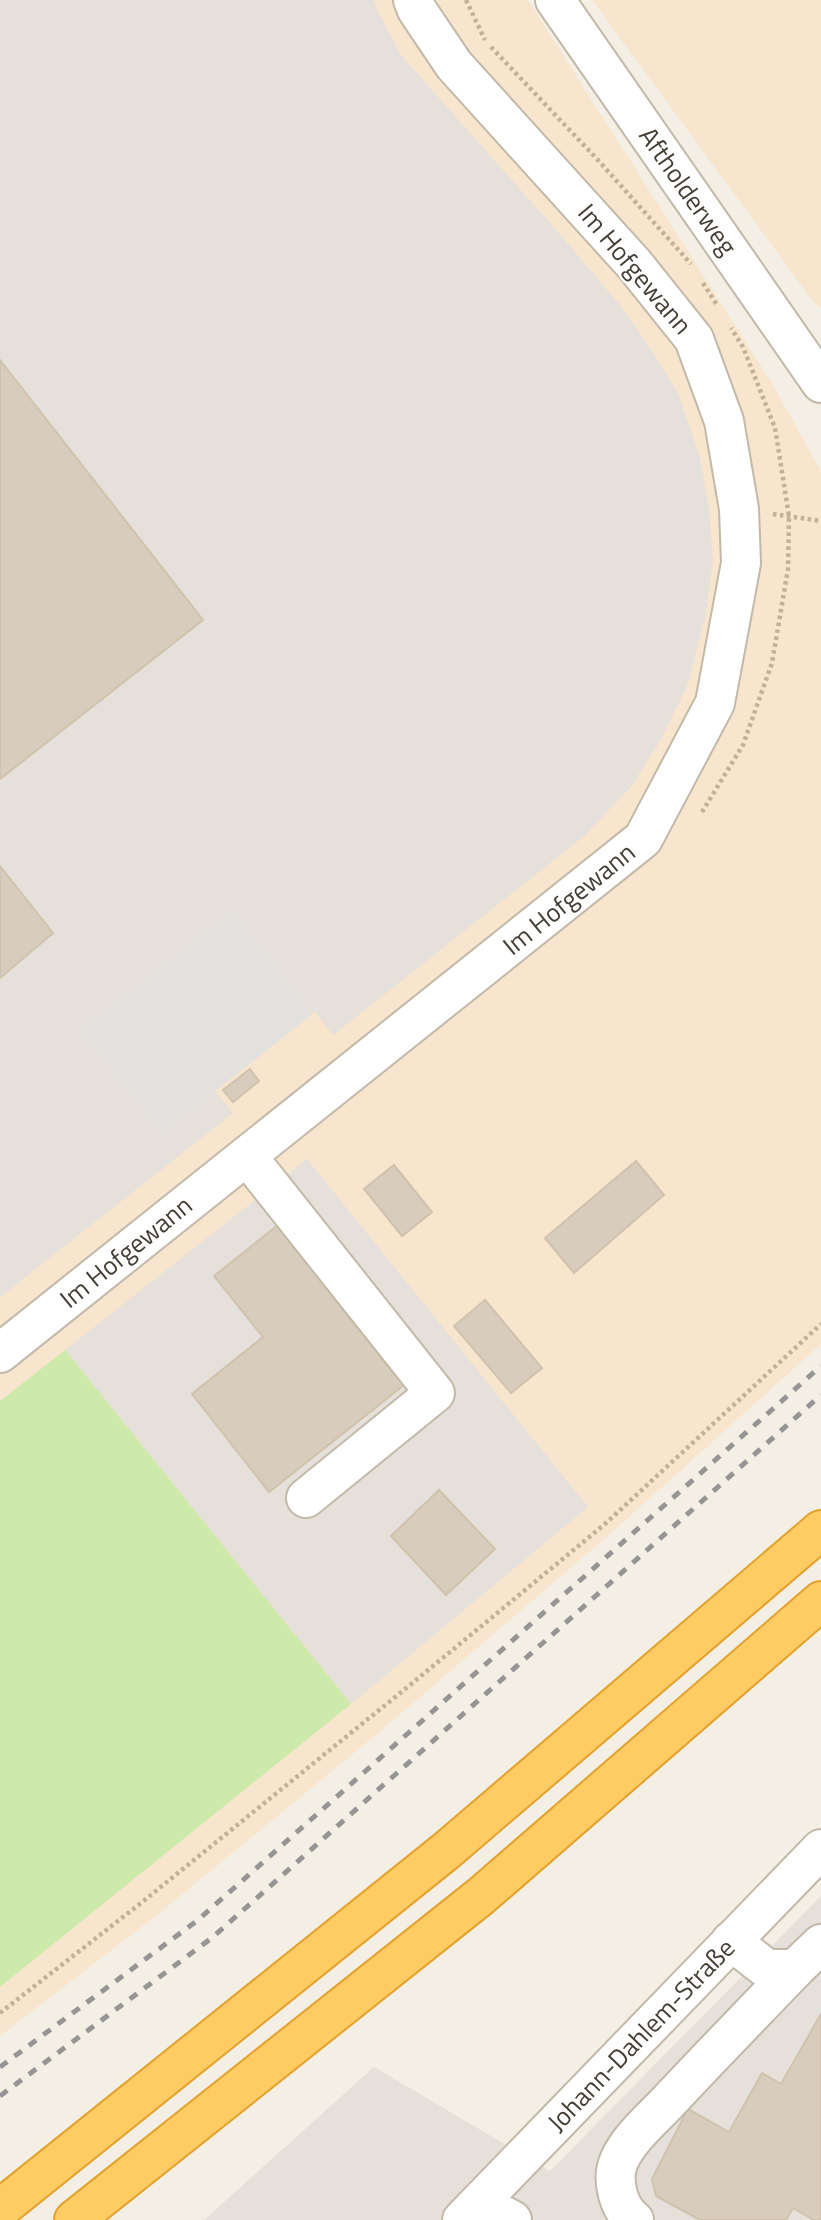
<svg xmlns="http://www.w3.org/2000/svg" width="821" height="2220" font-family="'Titillium Web',sans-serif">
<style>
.commercial{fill:#f7e5ce}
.industrial{fill:#e5e0d9}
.green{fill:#cdeaaa}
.parking{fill:#e3e1dd}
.building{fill:#d8cdbc;stroke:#d0c2ac;stroke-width:2}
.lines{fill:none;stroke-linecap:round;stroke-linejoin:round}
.minor-casing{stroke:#c2b9a9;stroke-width:42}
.highway-casing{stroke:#e5a12c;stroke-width:42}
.path{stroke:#c1b297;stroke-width:4.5;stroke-dasharray:3.5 3.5;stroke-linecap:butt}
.minor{stroke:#fff;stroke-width:38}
.highway{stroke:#ffcb63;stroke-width:38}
.rail{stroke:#959595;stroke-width:5;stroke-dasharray:9 9;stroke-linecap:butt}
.labels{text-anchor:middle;stroke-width:5;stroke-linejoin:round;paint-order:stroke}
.street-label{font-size:26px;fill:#453e34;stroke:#fff}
</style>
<rect width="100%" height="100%" fill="#f3efe4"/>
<g class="commercial">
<polygon points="0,0 528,0 773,385 821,471 821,1344 610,1534 377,1734 157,1915 0,2036"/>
<polygon points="592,0 821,0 821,309 812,300"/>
</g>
<g class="industrial">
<polygon points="0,0 374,0 378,11 400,54 565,240 623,309 653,353 678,393 699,455 709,508 713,561 705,618 687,686 659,743 630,788 583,837 333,1035 315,1012 215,1091 233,1113 0,1297"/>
<polygon points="307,1159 588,1507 351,1704 65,1350"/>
<polygon points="821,1896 821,2220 204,2220 374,2067 550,2171"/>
</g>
<polygon class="green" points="65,1350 351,1704 0,1987 0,1401"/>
<polygon class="parking" points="233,912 312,1014 162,1132 82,1030"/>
<g class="building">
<polygon points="0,360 203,620 0,779"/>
<polygon points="0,866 53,933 0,978"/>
<polygon points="250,1069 259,1081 233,1102 223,1090"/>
<polygon points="636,1161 664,1195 574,1273 545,1238"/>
<polygon points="394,1165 432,1212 402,1236 364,1189"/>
<polygon points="278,1225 404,1385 269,1492 192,1394 263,1337 214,1276"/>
<polygon points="485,1300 542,1368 511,1393 454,1326"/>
<polygon points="439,1490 495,1549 446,1595 391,1536"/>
<polygon points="821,2014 821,2220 814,2220 793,2208 786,2220 700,2220 656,2196 652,2179 688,2109 729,2132 762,2073 781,2084"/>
</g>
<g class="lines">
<g class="minor-casing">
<g id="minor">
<polyline points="555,0 821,383"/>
<polyline points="247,1156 435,1393 306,1498"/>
<polyline points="0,1353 643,839 715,703 741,563 739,509 724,421 694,339 634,264 454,65 417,10 413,0"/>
<polyline points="731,1941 767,1969 795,1969 821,1944"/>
<polyline points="479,2203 512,2220"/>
<polyline points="462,2220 821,1849"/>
<path d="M 634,2220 C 618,2208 611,2179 619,2161 C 628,2139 652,2119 668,2102 C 709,2058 752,2014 795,1969"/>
</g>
</g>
<g class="highway-casing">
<g id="highway">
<polyline points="0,2209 446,1851 821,1530"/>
<polyline points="74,2220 481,1896 821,1601"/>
</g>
</g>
<g class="path">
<polyline points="466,0 485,40"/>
<polyline points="491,47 597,159 691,264"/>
<polyline points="703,283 717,305"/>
<polyline points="773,514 821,521"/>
<polyline points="702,812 743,745 772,663 788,569 789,516 775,428 743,347 731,328"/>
<polyline points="0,2013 141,1903 410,1685 605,1524 821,1324"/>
</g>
<use href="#minor" class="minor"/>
<use href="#highway" class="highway"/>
<g class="rail">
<polyline points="0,2067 198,1920 821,1366"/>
<polyline points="0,2096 213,1937 821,1395"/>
</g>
</g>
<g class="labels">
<g class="street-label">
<text transform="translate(688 191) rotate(55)" y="9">Aftholderweg</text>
<text transform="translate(635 269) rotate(50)" y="9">Im Hofgewann</text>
<text transform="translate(569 899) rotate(-39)" y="9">Im Hofgewann</text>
<text transform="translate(126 1252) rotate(-39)" y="9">Im Hofgewann</text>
<text transform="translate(641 2035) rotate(-46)" y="9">Johann-Dahlem-Straße</text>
</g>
</g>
</svg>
